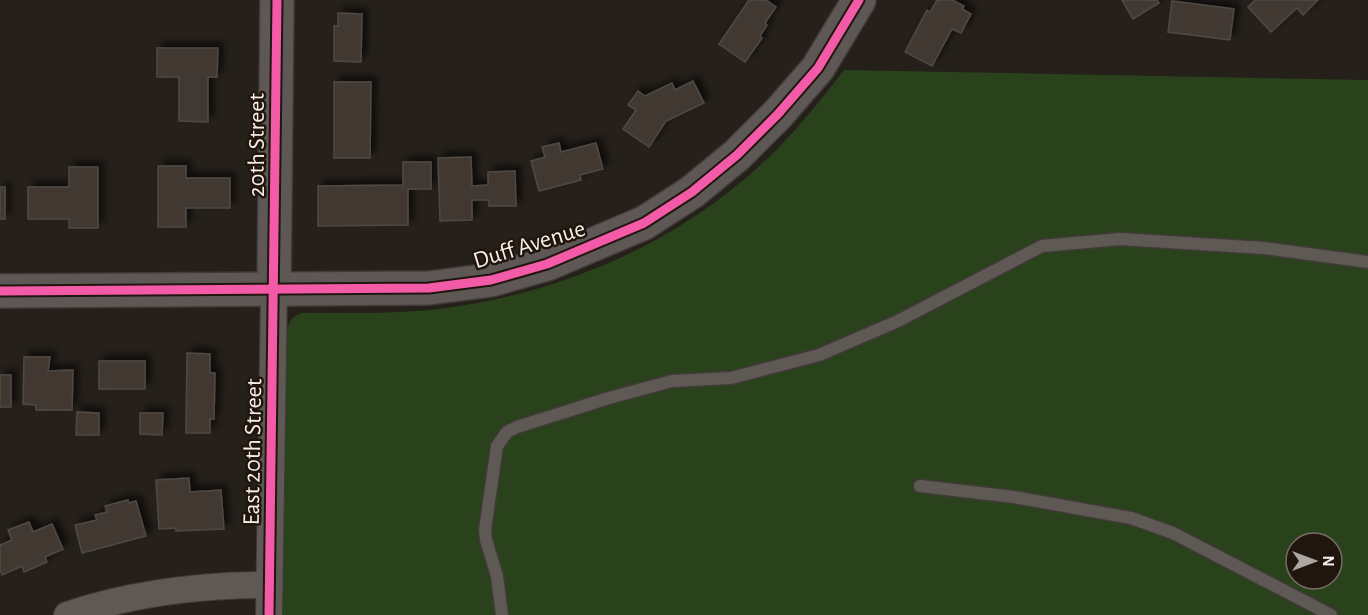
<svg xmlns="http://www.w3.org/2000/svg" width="1368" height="615" font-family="'Alegreya Sans',sans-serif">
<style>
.green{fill:#29421b;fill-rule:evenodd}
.building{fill:#433930;stroke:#4f4945;stroke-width:1.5;filter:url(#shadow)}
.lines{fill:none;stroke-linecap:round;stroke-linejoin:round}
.lane-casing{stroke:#413b38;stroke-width:15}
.street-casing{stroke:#413b38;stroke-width:28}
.secondary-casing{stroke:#413b38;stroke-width:36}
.lane{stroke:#5f5955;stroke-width:12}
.street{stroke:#5f5955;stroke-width:26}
.secondary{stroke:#5d5756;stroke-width:33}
.cycleway-casing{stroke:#21160d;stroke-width:13}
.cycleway{stroke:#f35aa7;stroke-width:9}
.labels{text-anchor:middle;stroke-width:5;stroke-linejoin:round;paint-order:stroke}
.street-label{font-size:24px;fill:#f8efe9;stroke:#21160d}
</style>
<defs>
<filter id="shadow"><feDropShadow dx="5.5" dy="-5.5" stdDeviation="3" flood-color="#0009"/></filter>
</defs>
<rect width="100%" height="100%" fill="#26201b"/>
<path class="green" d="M 844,70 L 1368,80 L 1368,615 L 282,615 L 287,329 C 290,320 293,316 302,313 C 350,313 400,314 447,308 C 568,291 682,241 770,156 C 797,130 821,100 844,70 ZM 1296,543 L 1332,543 L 1332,579 L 1296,579 Z"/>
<g class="building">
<polygon points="749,0 766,0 776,7 765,23 767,25 760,36 762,38 745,62 719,44"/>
<polygon points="937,0 952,0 964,6 962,9 971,14 961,33 952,29 932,66 905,52 927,10 930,12"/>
<polygon points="1122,0 1157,0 1159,3 1133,19"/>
<polygon points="1255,0 1318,0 1303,15 1297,8 1271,32 1248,7"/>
<polygon points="1172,1 1234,9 1230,40 1168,32"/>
<polygon points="338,13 362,14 361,62 334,61 334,26 338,26"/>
<polygon points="157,48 218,48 217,77 208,77 208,122 179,121 179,77 157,77"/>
<polygon points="693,81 704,103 666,121 649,147 623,129 636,110 628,105 638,91 645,96 672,83 675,90"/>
<polygon points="334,82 371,82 370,158 334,158"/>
<polygon points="559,143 561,152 596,143 603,169 580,175 581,180 539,191 531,161 545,157 542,147"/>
<polygon points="471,157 472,186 488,185 488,172 515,171 516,206 489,206 489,200 472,200 472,220 440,221 438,158"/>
<polygon points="403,162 431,162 431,189 408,189 408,225 318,226 318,186 403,185"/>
<polygon points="158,166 186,166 186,178 230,178 230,208 186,208 186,227 158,227"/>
<polygon points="69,167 98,167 98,228 69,228 69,219 28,219 28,187 69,187"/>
<rect x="0" y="187" width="5" height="32"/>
<polygon points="187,353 210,354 210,373 215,373 214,419 210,419 210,433 186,433"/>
<polygon points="24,357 50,357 48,371 73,370 72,410 36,410 36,405 23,404"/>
<rect x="99" y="361" width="46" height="28"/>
<rect x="0" y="375" width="11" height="32"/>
<polygon points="77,412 99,413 99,435 76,435"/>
<polygon points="140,413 163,413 162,435 140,434"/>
<polygon points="189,478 190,492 221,490 224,529 176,531 176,528 159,529 156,480"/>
<polygon points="128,500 129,503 136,501 146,536 82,553 75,525 97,520 95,515 107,512 105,506"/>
<polygon points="29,522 33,532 52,524 63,549 45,557 47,562 24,572 22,566 2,575 0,569 0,545 12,540 8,530"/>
</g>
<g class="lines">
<g class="lane-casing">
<g id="lane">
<polyline points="920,486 1014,497 1131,518 1173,533 1331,615"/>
<polyline points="502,615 497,576 486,540 485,530 497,446 507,432 517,427 609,398 672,381 731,378 819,355 898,321 1042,246 1120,239 1264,248 1368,262"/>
</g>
</g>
<g class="street-casing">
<g id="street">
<path d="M 67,615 C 133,593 200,585 269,585"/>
<polyline points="269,615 274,289"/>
</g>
</g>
<g class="secondary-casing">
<g id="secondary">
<polyline points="274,289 277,0"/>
<polyline points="0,291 429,288 491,280 547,264 644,223 692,192 737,155 778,114 818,68 859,0"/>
</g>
</g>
<use href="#lane" class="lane"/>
<use href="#street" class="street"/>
<use href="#secondary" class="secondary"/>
<g class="cycleway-casing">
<g id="cycleway">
<polyline points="0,291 429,288 491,280 547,264 644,223 692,192 737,155 778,114 818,68 859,0"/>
<polyline points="269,615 277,0"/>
</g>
</g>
<use href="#cycleway" class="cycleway"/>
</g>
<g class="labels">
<g class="street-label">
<text transform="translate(256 145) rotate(-90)" y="8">20th Street</text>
<text transform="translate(529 244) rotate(-17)" y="8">Duff Avenue</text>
<text transform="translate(252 452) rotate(-89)" y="8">East 20th Street</text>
</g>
</g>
<g transform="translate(1314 561) rotate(90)"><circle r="28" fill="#21160d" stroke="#776d65" stroke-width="1.5"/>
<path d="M0-4.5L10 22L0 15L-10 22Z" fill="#aea7a1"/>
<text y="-9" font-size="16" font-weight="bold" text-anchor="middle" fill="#f8efe9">N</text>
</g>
</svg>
